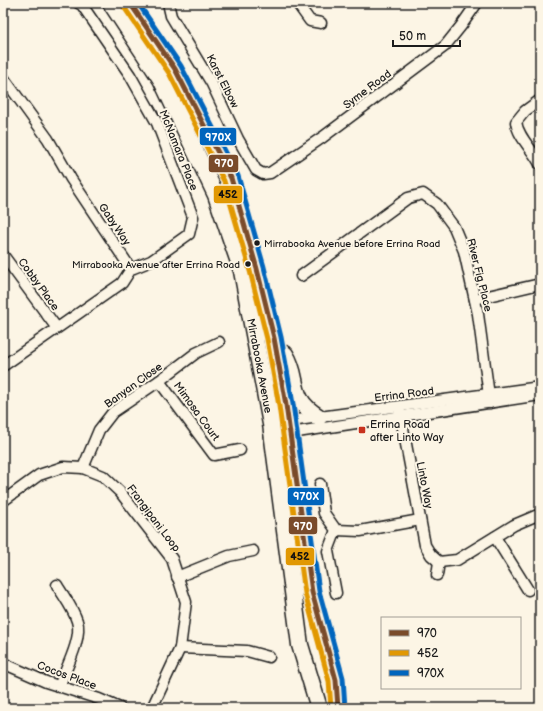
<svg xmlns="http://www.w3.org/2000/svg" width="543" height="711" font-family="'Balsamiq Sans',sans-serif">
<style>
.lines{fill:none;stroke-linecap:round;stroke-linejoin:round}
.street-casing{stroke:#1c1c1c;stroke-width:13}
.primary-casing{stroke:#1c1c1c;stroke-width:19}
.street{stroke:#fcf5e5;stroke-width:10}
.primary{stroke:#fcf5e5;stroke-width:16}
.bus-1-casing{stroke:#fcf5e5;stroke-width:8}
.bus-2-casing{stroke:#fcf5e5;stroke-width:8}
.bus-3-casing{stroke:#fcf5e5;stroke-width:8}
.bus-1{stroke:#7a4b2a;stroke-width:5}
.bus-2{stroke:#e19803;stroke-width:5}
.bus-3{stroke:#0065bd;stroke-width:5}
.bus-dot{fill:#1c1c1c;stroke:#fcf5e5;stroke-width:1.5}
.poi-dot{fill:#c8321e;stroke:#fcf5e5;stroke-width:1.5}
.labels{text-anchor:middle;stroke-width:4;stroke-linejoin:round;paint-order:stroke}
.bus-label{font-size:10px;fill:#1c1c1c;stroke:#fcf5e5;text-anchor:start}
.street-label{font-size:11px;fill:#1c1c1c;stroke:#fcf5e5}
.poi-label{font-size:11px;fill:#1c1c1c;stroke:#fcf5e5;text-anchor:start}
.line-badge{stroke:#fcf5e5;stroke-width:1.5}
.badge-label{font-size:11px;text-anchor:middle;font-weight:bold;fill:#fff}
.pale-badge-label{font-size:11px;text-anchor:middle;font-weight:bold;fill:#111}
</style>
<rect width="100%" height="100%" fill="#fcf5e5"/>
<filter id="ink" filterUnits="userSpaceOnUse"><feTurbulence type="fractalNoise" baseFrequency=".025" numOctaves="2"/><feDisplacementMap in="SourceGraphic" scale="8" xChannelSelector="R" yChannelSelector="G"/><feConvolveMatrix kernelMatrix="1 2 1 2 8 2 1 2 1" color-interpolation-filters="sRGB"/></filter>
<g filter="url(#ink)">
<g class="lines">
<g class="street-casing">
<g id="street">
<polyline points="78,3 82,5 130,75 157,123 193,217 189,234 151,261 131,269"/>
<polyline points="168,3 171,16 212,84 238,139 256,170 263,174 270,173 323,137 445,46 461,26 477,3"/>
<polyline points="297,3 310,21 321,23"/>
<polyline points="3,77 48,139 71,179 131,269 122,283 3,366"/>
<path d="M 540,100 L 525,111 L 516,122 C 518,137 533,150 540,164"/>
<polyline points="3,255 56,327"/>
<polyline points="301,276 408,198 423,194 437,204 454,227 464,251 478,314 490,403"/>
<polyline points="475,299 540,284"/>
<polyline points="159,381 214,455 240,450"/>
<polyline points="399,407 425,545 431,555 439,562 457,560 514,525 540,514"/>
<polyline points="283,422 540,387"/>
<polyline points="284,434 540,395"/>
<polyline points="83,468 99,430 113,412 159,381 196,353 219,342"/>
<polyline points="320,484 324,513 336,530 328,551 336,593"/>
<polyline points="3,501 39,475 63,467 83,468 103,476 120,492 172,559 186,602 180,648 152,708"/>
<polyline points="336,530 360,531 420,520"/>
<polyline points="495,537 528,590"/>
<polyline points="437,575 439,562"/>
<polyline points="177,577 229,556 253,551"/>
<path d="M 57,585 C 64,597 73,608 77,621 C 83,638 65,670 59,687"/>
<polyline points="180,648 247,651 269,657"/>
<polyline points="5,664 46,682 99,699 120,708"/>
</g>
</g>
<g class="primary-casing">
<g id="primary">
<path id="s1" d="M 111,3 L 161,79 L 216,195 L 242,271 L 271,424 L 300,645 L 319,708"/>
<polyline points="130,3 175,69 231,178 257,269 274,338 286,405 312,592 336,680 338,708"/>
<path d="M 285,354 C 301,379 286,397 319,417"/>
</g>
</g>
<use href="#street" class="street"/>
<use href="#primary" class="primary"/>
<g class="bus-1-casing">
<polyline id="bus-1" points="130,3 175,69 231,178 257,269 274,338 286,405 312,592 336,680 338,708"/>
</g>
<g class="bus-2-casing">
<polyline id="bus-2" points="124,7 169,73 224,181 250,271 267,339 279,406 305,593 329,681 331,708"/>
</g>
<g class="bus-3-casing">
<polyline id="bus-3" points="138,3 181,66 238,176 264,267 281,337 293,404 319,591 343,678 345,708"/>
</g>
<use href="#bus-1" class="bus-1"/>
<use href="#bus-2" class="bus-2"/>
<use href="#bus-3" class="bus-3"/>
</g>
</g>
<g class="bus-dot">
<circle cx="257" cy="243" r="3.5"/>
<circle cx="248" cy="264" r="3.5"/>
</g>
<rect class="poi-dot" x="358" y="426" width="8" height="8" rx="2"/>
<g class="labels">
<g class="bus-label">
<text x="264" y="247">Mirrabooka Avenue before Errina Road</text>
<text x="240" y="268" text-anchor="end">Mirrabooka Avenue after Errina Road</text>
</g>
<g class="street-label">
<text transform="translate(223 81) rotate(63)" y="4">Karst Elbow</text>
<text transform="translate(367 89) rotate(-37)" y="4">Syme Road</text>
<text transform="translate(179 150) rotate(68)" y="4">McNamara Place</text>
<text transform="translate(115 224) rotate(56)" y="4">Gaby Way</text>
<text transform="translate(480 275) rotate(76)" y="4">River Fig Place</text>
<text transform="translate(39 284) rotate(54)" y="4">Cobby Place</text>
<text dy="4" stroke="none"><textPath href="#s1" startOffset="396">Mirrabooka Avenue</textPath></text>
<text transform="translate(133 385) rotate(-36)" y="4">Banyan Close</text>
<text transform="translate(404 394) rotate(-7)" y="4">Errina Road</text>
<text transform="translate(197 411) rotate(54)" y="4">Mimosa Court</text>
<text transform="translate(425 485) rotate(79)" y="4">Linto Way</text>
<text transform="translate(154 518) rotate(53)" y="4">Frangipani Loop</text>
<text transform="translate(67 675) rotate(20)" y="4">Cocos Place</text>
</g>
<g class="poi-label">
<text x="370" y="428">Errina Road<tspan x="370" dy="13">after Linto Way</tspan></text>
</g>
</g>
<g class="line-badge">
<rect x="199" y="127" width="38" height="19" rx="4" fill="#0065bd"/>
<rect x="208" y="154" width="31" height="19" rx="4" fill="#7a4b2a"/>
<rect x="213" y="185" width="30" height="19" rx="4" fill="#e19803"/>
<rect x="287" y="487" width="38" height="19" rx="4" fill="#0065bd"/>
<rect x="288" y="516" width="30" height="19" rx="4" fill="#7a4b2a"/>
<rect x="285" y="547" width="30" height="19" rx="4" fill="#e19803"/>
</g>
<g class="badge-label">
<text x="218" y="141">970X</text>
<text x="224" y="167">970</text>
<text x="306" y="500">970X</text>
<text x="303" y="530">970</text>
</g>
<g class="pale-badge-label">
<text x="228" y="198">452</text>
<text x="300" y="560">452</text>
</g>
<rect width="543" height="711" fill="none" stroke="#fcf5e5" stroke-width="16"/>
<rect x="8" y="8" width="527" height="695" fill="none" stroke="#1c1c1c" stroke-width="1.5" filter="url(#ink)"/>
<rect x="381" y="617" width="140" height="72" fill="#fcf5e5" stroke="#a29e95"/>
<rect x="389" y="630" width="20" height="6" fill="#7a4b2a" stroke="#a29e95"/>
<text x="417" y="637" font-size="12" fill="#1c1c1c">970</text>
<rect x="389" y="650" width="20" height="6" fill="#e19803" stroke="#a29e95"/>
<text x="417" y="657" font-size="12" fill="#1c1c1c">452</text>
<rect x="389" y="670" width="20" height="6" fill="#0065bd" stroke="#a29e95"/>
<text x="417" y="677" font-size="12" fill="#1c1c1c">970X</text>
<path d="M393 40v6h67v-6" fill="none" stroke="#1c1c1c" stroke-width="2"/>
<text x="399" y="40" font-size="12" fill="#1c1c1c" stroke="#fcf5e5" stroke-width="3" paint-order="stroke">50 m</text>
</svg>
